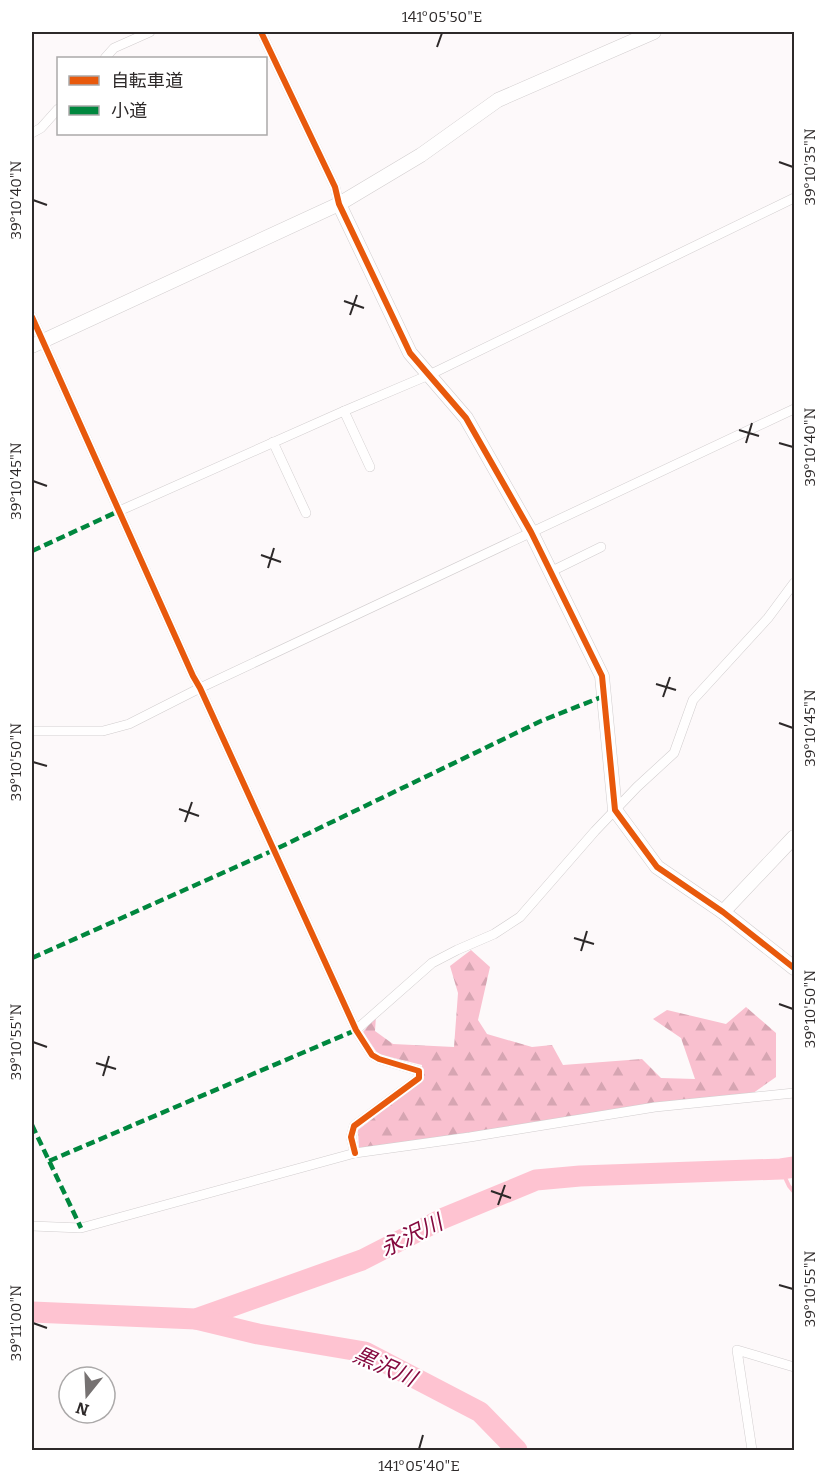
<svg xmlns="http://www.w3.org/2000/svg" width="826" height="1482" font-family="Bitter,'Noto Sans JP',serif">
<style>
.forest{fill:url(#forest-firs)}
.lines{fill:none;stroke-linecap:round;stroke-linejoin:round}
.stream{stroke:#fec3d1;stroke-width:4}
.river{stroke:#fec3d1;stroke-width:21}
.street-casing{stroke:#d1cdce;stroke-width:10}
.secondary-casing{stroke:#d1cdce;stroke-width:15}
.street{stroke:#fffefe;stroke-width:9}
.secondary{stroke:#fffefe;stroke-width:14}
.quiet{stroke:#00873e;stroke-width:4.5;stroke-dasharray:9 4.5;stroke-linecap:butt}
.cycleway-casing{stroke:#fff;stroke-width:10}
.cycleway{stroke:#e8590c;stroke-width:6}
.ticks{fill:none;stroke:#2d2929;stroke-width:2}
.labels{text-anchor:middle;stroke-width:4.5;stroke-linejoin:round;paint-order:stroke}
.water-label{font-size:22px;font-style:italic;fill:#850a3f;stroke:#fff}
.neatline{fill:none;stroke:#2d2929;stroke-width:2}
.ticks-label{font-size:15px;text-anchor:middle;fill:#2d2929}
</style>
<defs>
<pattern id="forest-firs" width="22" height="20" patternUnits="userSpaceOnUse" patternTransform="scale(1.5)"><rect width="22" height="20" fill="#f9c0cf"/><path d="M5 1l3.5 6h-7zM16 11l3.5 6h-7z" fill="#d6a5b2"/></pattern>
</defs>
<rect width="100%" height="100%" fill="#fdf9fa"/>
<polygon class="forest" points="471,950 490,967 478,1020 487,1034 532,1047 552,1045 563,1065 642,1059 661,1078 695,1079 681,1038 653,1019 667,1010 726,1024 746,1007 776,1033 776,1077 746,1098 359,1149 358,1130 422,1080 422,1065 378,1054 363,1032 376,1016 375,1031 393,1044 454,1047 458,993 450,966"/>
<g class="lines">
<polyline class="stream" points="781,1169 789,1186 794,1192"/>
<g class="river">
<polyline points="32,1312 196,1319 362,1260 444,1218 536,1180 580,1176 781,1169 794,1167"/>
<polyline points="196,1319 258,1334 365,1352 480,1412 517,1450"/>
</g>
<g class="street-casing">
<g id="street">
<polyline points="261,32 335,187 339,204"/>
<polyline points="105,58 114,48 150,32"/>
<polyline points="32,133 41,128 58,109"/>
<polyline points="32,317 193,676 200,688 356,1030 372,1055 379,1059 419,1071 419,1078 354,1126 351,1137 355,1153"/>
<polyline points="344,411 370,467"/>
<polyline points="273,442 306,513"/>
<polyline points="119,511 344,411 429,375 794,198"/>
<polyline points="550,572 601,547"/>
<polyline points="32,731 103,731 129,724 200,688 794,409"/>
<polyline points="356,1030 432,963 457,950 494,934 520,917 595,831 637,787 674,753 693,700 768,618 794,583"/>
<polyline points="32,1226 81,1228 355,1153 470,1137 655,1107 794,1093"/>
<polyline points="752,1450 737,1350 794,1367"/>
</g>
</g>
<g class="secondary-casing">
<g id="secondary">
<polyline points="339,204 410,353 466,418 531,532 602,676 615,810 657,867 723,912 794,968"/>
<polyline points="32,346 339,204 421,155 498,100 654,32"/>
<polyline points="723,912 794,837"/>
</g>
</g>
<use href="#street" class="street"/>
<use href="#secondary" class="secondary"/>
<g class="quiet">
<polyline points="32,551 119,511"/>
<polyline points="32,958 274,850 541,721 604,696"/>
<polyline points="32,1125 81,1228"/>
<polyline points="49,1161 356,1030"/>
</g>
<g class="cycleway-casing">
<g id="cycleway">
<polyline points="261,32 335,187 339,204 410,353 466,418 531,532 602,676 615,810 657,867 723,912 794,968"/>
<polyline points="32,317 193,676 200,688 356,1030 372,1055 379,1059 419,1071 419,1078 354,1126 351,1137 355,1153"/>
</g>
</g>
<use href="#cycleway" class="cycleway"/>
</g>
<path class="ticks" d="M 437,47 L 442,33M 779,162 L 793,167M 33,200 L 47,205M 344,301 L 364,308M 350,315 L 357,295M 739,430 L 759,436M 746,443 L 752,423M 779,443 L 793,447M 33,481 L 47,486M 261,555 L 281,562M 268,568 L 274,548M 656,684 L 676,690M 663,697 L 670,677M 779,723 L 793,728M 33,762 L 47,766M 179,809 L 199,816M 185,822 L 192,802M 574,938 L 594,944M 581,951 L 587,931M 779,1004 L 793,1009M 33,1042 L 47,1047M 96,1063 L 116,1069M 103,1076 L 109,1056M 491,1191 L 511,1198M 498,1205 L 505,1185M 779,1285 L 793,1289M 33,1323 L 47,1328M 419,1449 L 423,1435"/>
<g class="labels">
<g class="water-label">
<text transform="translate(411 1235) rotate(-26)" y="8">永沢川</text>
<text transform="translate(385 1366) rotate(24)" y="8">黒沢川</text>
</g>
</g>
<rect width="826" height="1482" fill="none" stroke="#ffffff" stroke-width="66"/>
<rect x="57" y="57" width="210" height="78" fill="#ffffff" stroke="#aba9a9" stroke-width="1.5"/>
<rect x="69" y="76" width="30" height="9" fill="#e8590c" stroke="#aba9a9" stroke-width="1.5"/>
<text x="111" y="87" font-size="18" fill="#2d2929">自転車道</text>
<rect x="69" y="106" width="30" height="9" fill="#00873e" stroke="#aba9a9" stroke-width="1.5"/>
<text x="111" y="117" font-size="18" fill="#2d2929">小道</text>
<g transform="translate(87 1395) rotate(198)"><circle r="28" fill="#ffffff" stroke="#aba9a9" stroke-width="1.5"/>
<path d="M0-4.5L10 22L0 15L-10 22Z" fill="#767272"/>
<text y="-9" font-size="16" font-weight="bold" text-anchor="middle" fill="#2d2929">N</text>
</g>
<rect x="33" y="33" width="760" height="1416" class="neatline"/>
<g class="ticks-label">
<text x="442" y="22">141°05'50"E</text>
<text transform="translate(810 167) rotate(-90)" y="5">39°10'35"N</text>
<text transform="translate(16 200) rotate(-90)" y="5">39°10'40"N</text>
<text transform="translate(810 447) rotate(-90)" y="5">39°10'40"N</text>
<text transform="translate(16 481) rotate(-90)" y="5">39°10'45"N</text>
<text transform="translate(810 728) rotate(-90)" y="5">39°10'45"N</text>
<text transform="translate(16 762) rotate(-90)" y="5">39°10'50"N</text>
<text transform="translate(810 1009) rotate(-90)" y="5">39°10'50"N</text>
<text transform="translate(16 1042) rotate(-90)" y="5">39°10'55"N</text>
<text transform="translate(810 1289) rotate(-90)" y="5">39°10'55"N</text>
<text transform="translate(16 1323) rotate(-90)" y="5">39°11'00"N</text>
<text x="419" y="1471">141°05'40"E</text>
</g>
</svg>
